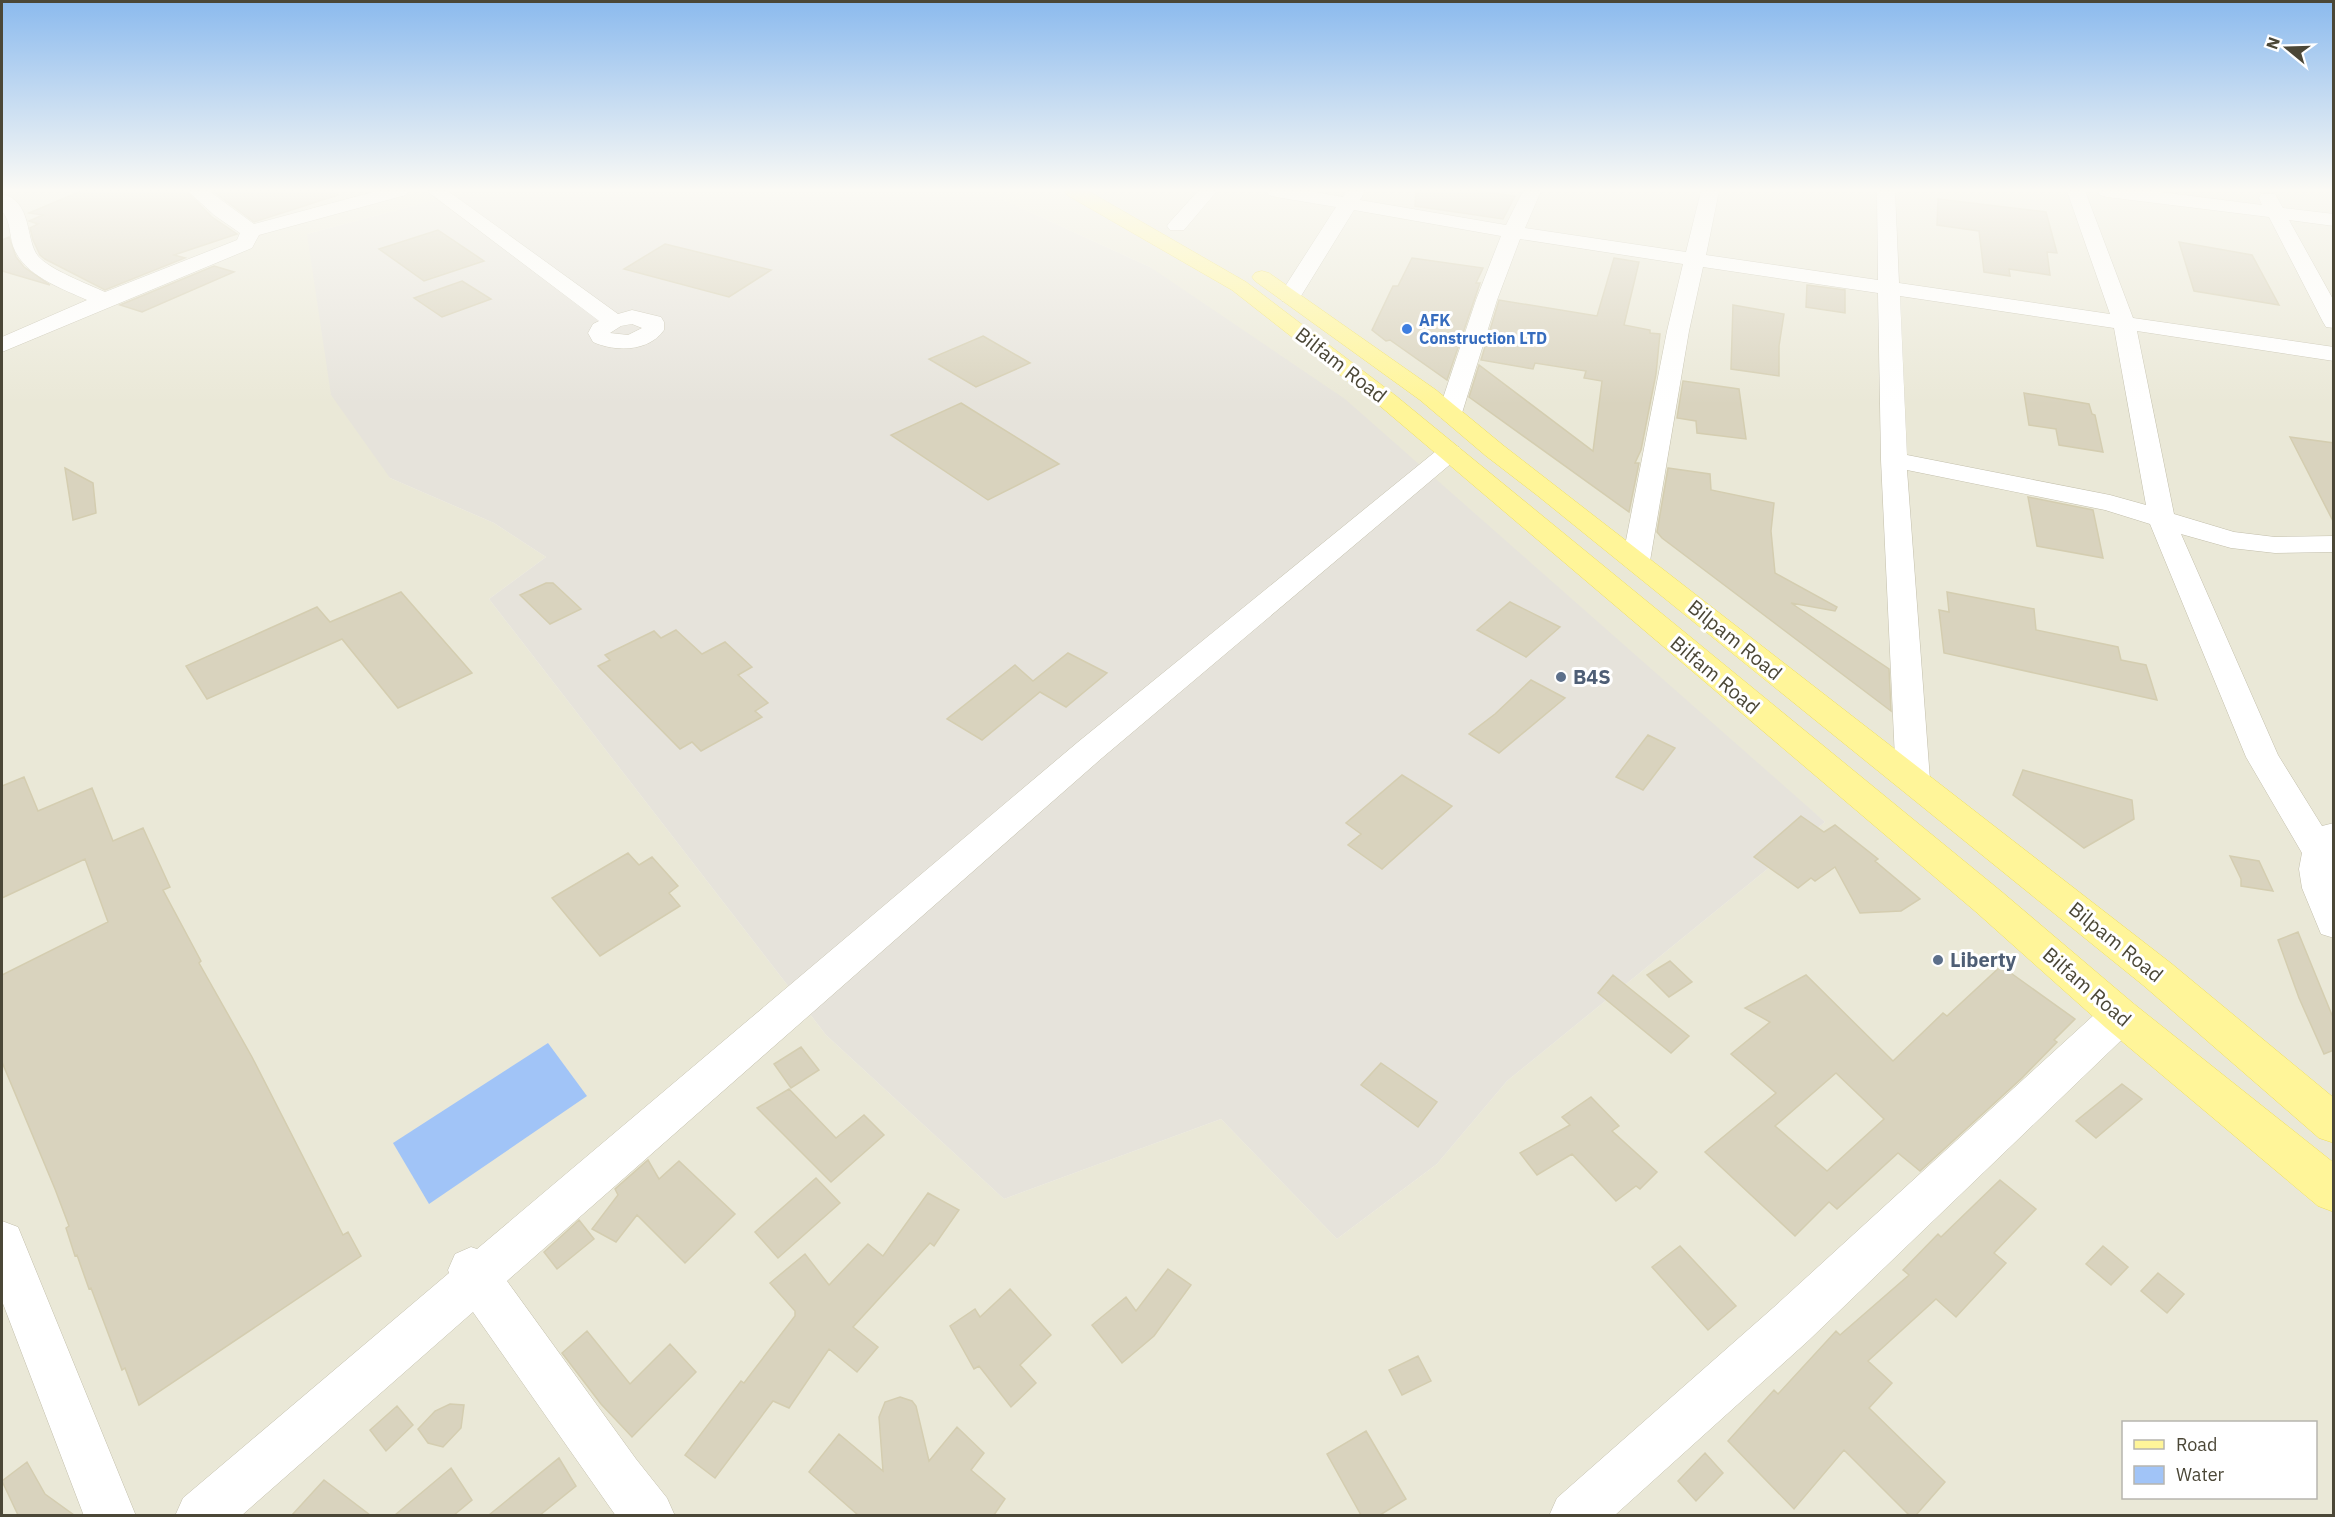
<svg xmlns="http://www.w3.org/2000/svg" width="2335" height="1517" font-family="'IBM Plex Sans',sans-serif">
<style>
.residential{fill:#eae8d7;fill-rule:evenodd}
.industrial{fill:#e6e3db}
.water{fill:#a1c4f7}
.building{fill:#d9d3be;stroke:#d4cdb0;stroke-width:1.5;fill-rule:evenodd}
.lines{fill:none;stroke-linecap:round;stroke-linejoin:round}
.minor-casing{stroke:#c3bfab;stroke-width:1}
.major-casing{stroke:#efde5f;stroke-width:1}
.minor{fill:#fff;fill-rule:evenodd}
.major{fill:#fff599;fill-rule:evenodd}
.shop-dot{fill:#3f7fe0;stroke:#fff;stroke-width:2}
.service-dot{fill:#5c6f8a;stroke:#fff;stroke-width:2}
.labels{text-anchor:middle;stroke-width:6;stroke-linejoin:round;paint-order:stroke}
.far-shop-label{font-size:16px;font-weight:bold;fill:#366cbe;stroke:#fff;text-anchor:start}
.street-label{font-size:20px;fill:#4b4737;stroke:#fff}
.service-label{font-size:20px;font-weight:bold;fill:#4e5e75;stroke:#fff;text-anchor:start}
</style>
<rect width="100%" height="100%" fill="#f6f4e9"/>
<!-- residential -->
<path class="residential" d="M2,191H469L307,234L390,478L494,523L546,557L489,599L826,1035L1004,1199L1221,1119L1337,1239L1437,1164L1507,1081L1825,822L1150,267L984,191H2333V1515L2,1516ZM2124,1422H2316V1498H2124Z"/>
<!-- industrial -->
<path class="industrial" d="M469,191H984L1150,267L1345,399L1825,822L1507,1081L1437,1164L1337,1239L1221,1119L1004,1199L826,1035L489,599L546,557L494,523L390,478L331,395L307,234Z"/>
<!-- water -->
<path class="water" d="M548,1043L587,1096L429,1204L393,1143Z"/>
<!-- building -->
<path class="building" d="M81,191H186L212,217L237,234L174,255L185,258L105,290L45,259L40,255L33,240L30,228L38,224L29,221L43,215L29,213Z
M213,191H337L338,195L254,222Z
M1416,191H1478L1515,196L1503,219L1415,206Z
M1938,199L2046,212L2057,253L2047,252L2050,275L2009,269L2010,276L1984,272L1979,231L1937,225Z
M438,230L484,261L424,281L379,249Z
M9,237L16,257L24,267L50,285L2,271V240Z
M2179,242L2252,255L2279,305L2194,291Z
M665,244L771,270L729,297L624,269Z
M1412,258L1483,268L1476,283H1480L1447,380L1390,340L1386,341L1372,330L1393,286H1398Z
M1614,258L1639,262L1624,325L1650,330V333L1660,334L1656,374L1641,450L1635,463H1639L1629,512L1469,397L1479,365L1593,451L1602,381L1584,378L1586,371L1535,363L1533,369L1481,360L1499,300L1597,316Z
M214,266L234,272L142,312L120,305Z
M462,281L491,299L442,317L414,298Z
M1807,285L1845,290V313L1806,307Z
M1733,305L1784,314L1779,346V376L1731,369Z
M983,336L1030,363L976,387L929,359Z
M1683,381L1739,389L1746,439L1697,433L1696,421L1677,418Z
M2024,393L2089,404L2092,414L2095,415L2103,452L2059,445L2056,429L2029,425Z
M961,403L1059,464L988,500L891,435Z
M2290,437L2334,443V523Z
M65,468L93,483L96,513L73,520Z
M1668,468L1710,474L1711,490L1774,503L1771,531L1775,573L1837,607L1835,611L1791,603L1889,669L1891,711L1662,538L1657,532Z
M2028,497L2093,510L2103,558L2037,546Z
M546,583H553L581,609L550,624L520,595Z
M401,592L472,673L398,708L342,639L207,699L186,666L317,607L330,622Z
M1947,592L2034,609L2036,630L2118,647L2121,660L2146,665L2157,700L1944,653L1939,610L1949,612Z
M1510,602L1560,627L1526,657L1477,630Z
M676,630L702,654L725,642L752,667L738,675L768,703L755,711L762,717L701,751L692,742L680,749L598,666L610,660L605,655L654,631L661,638Z
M1068,653L1107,673L1066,707L1040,692L982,740L947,719L1015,665L1033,681Z
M1531,680L1565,698L1499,753L1469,734L1495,714Z
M1648,735L1675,748L1643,790L1616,777Z
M2023,770L2132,800L2134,819L2084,848L2013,795Z
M1402,775L1452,806L1382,869L1348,845L1361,834L1346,823Z
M24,777L38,811L92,788L113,841L143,828L170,887L163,890L201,961L199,963L252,1057L343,1235L348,1232L361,1256L139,1405L125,1368L122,1370L91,1288L89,1289L77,1255L75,1256L66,1228L69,1226L55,1189L2,1062V975L108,922L85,859L2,898V786Z
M1801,816L1824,832L1835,825L1878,859L1875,861L1920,899L1901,911L1860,913L1835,867L1815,881L1811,878L1798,888L1754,857Z
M628,853L639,865L652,857L678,886L669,893L680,906L600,956L552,898Z
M2230,856L2259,861L2273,891L2241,886V879Z
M2298,932L2334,1020V1050L2324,1054L2299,998L2278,940Z
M1670,961L1692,982L1669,997L1647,975Z
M2001,966L2075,1019L2054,1040L2057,1042L2022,1078L1920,1171L1898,1153L1837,1209L1829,1202L1795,1236L1705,1152L1776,1093L1731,1054L1770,1022L1745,1008L1806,975L1893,1061L1943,1013L1947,1016ZM1836,1073L1884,1119L1827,1171L1775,1126Z
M1613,975L1689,1036L1671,1053L1598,993Z
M801,1047L819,1070L791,1088L774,1064Z
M1381,1063L1437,1102L1418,1127L1361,1085Z
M2122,1084L2142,1099L2096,1138L2076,1121Z
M789,1089L836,1138L864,1115L884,1135L831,1182L757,1108Z
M1591,1097L1619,1126L1612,1131L1657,1172L1640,1189L1636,1186L1616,1201L1572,1154L1537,1175L1520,1153L1570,1125L1562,1117Z
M648,1160L659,1179L679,1161L735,1214L685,1263L637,1215L616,1242L592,1229L618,1195L615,1189Z
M816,1178L840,1203L778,1258L755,1232Z
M2000,1180L2036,1209L1994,1253L2006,1263L1956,1317L1936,1299L1868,1361L1892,1383L1869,1408L1945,1482L1916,1515H1909L1844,1450L1794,1509L1728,1441L1774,1390L1778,1394L1836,1331L1840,1335L1909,1275L1903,1270L1938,1234L1941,1237Z
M928,1193L959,1210L934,1246L930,1243L853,1327L878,1347L857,1372L829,1349L789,1408L773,1401L715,1478L685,1455L741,1381L744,1383L795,1316V1311L770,1283L805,1254L829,1285L868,1244L883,1256Z
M579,1220L594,1239L557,1269L544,1252Z
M1680,1246L1736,1306L1708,1330L1652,1267Z
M2103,1246L2128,1267L2111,1285L2086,1264Z
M1168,1269L1191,1285L1154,1336L1122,1363L1092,1325L1126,1297L1136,1311Z
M2158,1273L2184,1294L2167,1313L2141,1291Z
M1010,1289L1051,1335L1020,1365L1036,1383L1011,1407L979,1366L974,1369L950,1326L975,1309L980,1317Z
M587,1331L630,1384L670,1344L696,1372L632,1437L601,1404L562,1353Z
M1418,1356L1431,1381L1402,1395L1389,1370Z
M900,1397L912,1401L916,1406L929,1461L957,1427L984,1453L971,1470L1005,1499L994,1515H858L809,1472L839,1434L883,1471L879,1417L885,1402Z
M450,1404L464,1405L461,1428L443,1447L428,1443L418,1429L435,1411Z
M397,1406L413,1425L386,1451L370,1430Z
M1366,1431L1406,1499L1380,1515H1361L1327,1454Z
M1705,1453L1723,1473L1696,1501L1678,1481Z
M559,1458L576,1486L540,1515H489Z
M27,1462L45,1494L74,1515H18L2,1481Z
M451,1468L472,1500L454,1515H395Z
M324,1480L370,1515H292Z"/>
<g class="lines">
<defs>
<path id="minor" d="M188,191H209L254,224L377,191H408L406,195L259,235L252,248L2,352V337L87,300C61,288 24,276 13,246C9,233 11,222 2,211V194C33,201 25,240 38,256C50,270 88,284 105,292L237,240L240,233L214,215Z
M427,191H448L618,314L632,310L661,317L664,322V330C649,352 615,352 593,342L588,333L593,324L599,321ZM632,324L642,328L628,335L610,333L621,326Z
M1198,191H1217L1184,230H1170L1167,226L1170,222Z
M1267,191H1309L1343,197L1347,191H1365L1360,200L1506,225L1523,191H1541L1525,228L1686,252L1701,191H1719L1706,255L1878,280L1877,191H1895L1899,283L2110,314L2067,191H2085L2133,318L2334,347V361L2137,331L2174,514L2234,532L2275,537L2334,536V552L2275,553L2231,548L2181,534L2278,755L2322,826L2334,823V938L2321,934L2302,888L2299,869L2302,853L2246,757L2150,524L2105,510L1907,470L1930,780L1925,789L1913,792L1901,789L1896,780L1881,460L1878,293L1703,267L1689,331L1650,561L1646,567L1636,570L1626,567L1622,561L1667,331L1683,264L1520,239L1497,300L1462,413L1459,418L1450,420L1441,418L1438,413L1476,300L1501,236L1354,210L1301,296L1298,301L1290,302L1282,301L1279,296L1336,207L1276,197L1269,195ZM1900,296L2114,328L2146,505L2110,495L1907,455Z
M2098,191H2152L2262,205L2259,198L2261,194H2275L2283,208L2334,214V226L2289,220L2334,301V328L2326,327L2323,322L2269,217L2107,197L2100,195Z
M1450,444L1459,447L1463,452L1459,457L1102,758L507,1281L636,1459L667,1498L675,1516H616L473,1312L241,1516H175L183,1498L449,1273L448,1270L455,1254L471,1247L477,1249L1078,742L1441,447Z
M2120,999L2134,1004L2140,1016L2134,1028L1808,1341L1614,1516H1549L1557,1498L1774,1307L2106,1004Z
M2,1221L18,1227L136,1516H84L2,1301Z"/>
<path id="major" d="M1065,191H1088L1246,282L1396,396L2002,892L2134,1004L2334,1163V1212L2318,1206L2106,1028L1976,912L1380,406L1232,290L1067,195Z
M1262,271L1269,273L1436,390L1504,446L2172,964L2334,1098V1143L2319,1138L2144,986L1538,496L1486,456L1420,400L1255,281L1252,277L1255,273Z"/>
</defs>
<!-- minor casing -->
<use href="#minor" class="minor-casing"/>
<!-- major casing -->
<use href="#major" class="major-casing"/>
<!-- minor -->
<use href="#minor" class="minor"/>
<!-- major -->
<use href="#major" class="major"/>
</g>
<!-- sky -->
<linearGradient id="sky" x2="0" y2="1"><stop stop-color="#8bbaee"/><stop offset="0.47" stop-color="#fbfaf5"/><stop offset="1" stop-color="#fbfaf5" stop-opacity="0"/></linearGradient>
<rect width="2335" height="404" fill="url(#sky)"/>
<!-- markers -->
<circle class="shop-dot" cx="1407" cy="329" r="6"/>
<g class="service-dot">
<circle cx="1561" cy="677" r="6"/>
<circle cx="1938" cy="960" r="6"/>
</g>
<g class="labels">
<!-- far-shop labels -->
<g class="far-shop-label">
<text x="1419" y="326">AFK<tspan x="1419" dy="18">Construction LTD</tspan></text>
</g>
<!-- street labels -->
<g class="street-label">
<text transform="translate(1341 365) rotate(38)" y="7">Bilfam Road</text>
<text transform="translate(1735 640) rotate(39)" y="7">Bilpam Road</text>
<text transform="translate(1715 675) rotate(40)" y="7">Bilfam Road</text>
<text transform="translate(2116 942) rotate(39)" y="7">Bilpam Road</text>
<text transform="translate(2087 987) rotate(41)" y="7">Bilfam Road</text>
</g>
<!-- service labels -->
<g class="service-label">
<text x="1573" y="684">B4S</text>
<text x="1950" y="967">Liberty</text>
</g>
</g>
<!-- border -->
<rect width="2335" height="1517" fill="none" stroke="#4b4737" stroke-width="6"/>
<!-- legend -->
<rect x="2122" y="1421" width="195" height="78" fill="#ffffff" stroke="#b7b5af" stroke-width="1.5"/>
<rect x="2134" y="1440" width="30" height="9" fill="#fff599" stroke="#b7b5af" stroke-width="1.5"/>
<text x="2176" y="1451" font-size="18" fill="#4b4737">Road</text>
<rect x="2134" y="1466" width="30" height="18" fill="#a1c4f7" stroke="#b7b5af" stroke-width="1.5"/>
<text x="2176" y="1481" font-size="18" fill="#4b4737">Water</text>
<!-- north arrow -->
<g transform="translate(2287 48) rotate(289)" stroke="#ffffff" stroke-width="4.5" paint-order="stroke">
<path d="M0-4.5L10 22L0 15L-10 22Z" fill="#4b4737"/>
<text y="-9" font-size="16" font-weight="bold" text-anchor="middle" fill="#4b4737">N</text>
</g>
</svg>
